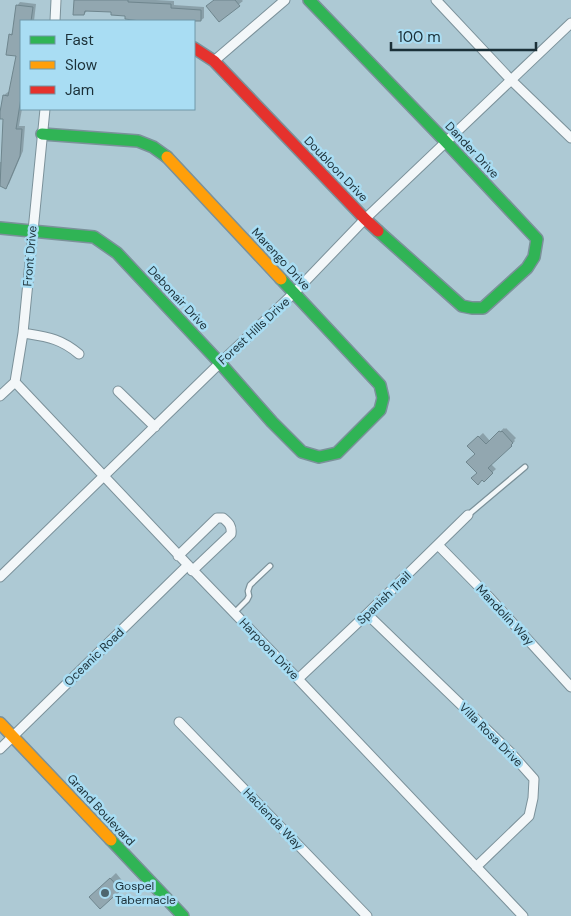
<svg xmlns="http://www.w3.org/2000/svg" width="571" height="916" font-family="'DM Sans',sans-serif">
<style>
.shadow{fill:#0003}
.building{fill:#92a7b0;stroke:#6f868e}
.lines{fill:none;stroke-linecap:round;stroke-linejoin:round}
.lane-casing{stroke:#7b919a;stroke-width:7}
.street-casing{stroke:#7b919a;stroke-width:11}
.fast-casing{stroke:#7b919a;stroke-width:14}
.slow-casing{stroke:#7b919a;stroke-width:14}
.jam-casing{stroke:#7b919a;stroke-width:14}
.lane{stroke:#f3f7f9;stroke-width:4.5}
.street{stroke:#f3f7f9;stroke-width:9}
.fast{stroke:#30b455;stroke-width:11}
.slow{stroke:#ff9f0a;stroke-width:11}
.jam{stroke:#e5322d;stroke-width:11}
.poi-dot{fill:#4e666f;stroke:#a9ddf3;stroke-width:2}
.labels{text-anchor:middle;stroke-width:5;stroke-linejoin:round;paint-order:stroke}
.street-label{font-size:12px;fill:#1b3038;stroke:#a9ddf3}
.poi-label{font-size:12px;fill:#1b3038;stroke:#a9ddf3;text-anchor:start}
</style>
<rect width="100%" height="100%" fill="#adc9d4"/>
<!-- shadow -->
<path class="shadow" d="M75,0H156L174,1V5L204,7V18L200,21H142V19L112,11L88,10L84,14Z
M213,0H242L243,1L219,20Z
M20,2L36,4L34,21H21V109H22L19,126H25L23,151L9,184L5,187L0,185V162H2L4,95L8,92H10L17,55L10,35L13,32L17,6Z
M504,428L505,429L506,428L516,438L514,440L515,441L491,464L496,469L484,480L478,473L477,454L469,446L483,433L490,441Z
M116,873L125,884L100,907L91,897Z"/>
<!-- building -->
<path class="building" d="M74,0H128V2L171,4V8L201,10V21H140L125,19V16L111,15V12L85,11L84,15H73Z
M214,0H235L240,6L219,22L206,6Z
M16,5L33,7L31,21H21V98L16,129H22L20,156L6,189L0,186L3,119H0V112L3,95L8,96L16,56L6,55L9,34L12,35Z
M499,431L501,432L502,431L513,443L511,445L512,446L488,468L493,473L484,482L482,480L478,485L471,478L477,473L466,462L475,454L467,446L478,436L486,444Z
M110,878L121,890L100,909L89,897Z"/>
<g class="lines">
<defs>
<path id="lane" d="M468,515L525,467
M234,613L247,600L249,596L248,591L250,585L270,566"/>
<path id="street" d="M436,0L511,80L571,138
M55,21L56,0
M214,61L285,0
M23,333C47,337 60,338 79,354
M15,382L188,565L298,679L523,916
M118,391L155,427
M0,396L15,382L23,333L45,109
M438,545L489,597L571,687
M178,556L217,518H223C229,523 232,526 231,534L192,571
M0,577L220,363L294,293L365,219L571,23
M367,614L510,752L534,779L533,798L529,816L476,867
M298,679L367,614L468,515
M179,722L367,916
M0,749L188,565"/>
<path id="fast" d="M309,0L446,142L537,239L534,257L527,268L483,308H472L462,306L378,231
M42,134L138,141L153,147L167,157
M0,228L94,237L117,253L220,363L272,422L302,452L319,457L337,453L380,410L383,398L380,385L281,279
M111,840L183,916"/>
<path id="slow" d="M167,157L281,279
M0,723L111,840"/>
<path id="jam" d="M194,48L214,61L365,219L378,231"/>
</defs>
<!-- lane casing -->
<use href="#lane" class="lane-casing"/>
<!-- street casing -->
<use href="#street" class="street-casing"/>
<!-- fast casing -->
<use href="#fast" class="fast-casing"/>
<!-- slow casing -->
<use href="#slow" class="slow-casing"/>
<!-- jam casing -->
<use href="#jam" class="jam-casing"/>
<!-- lane -->
<use href="#lane" class="lane"/>
<!-- street -->
<use href="#street" class="street"/>
<!-- fast -->
<use href="#fast" class="fast"/>
<!-- slow -->
<use href="#slow" class="slow"/>
<!-- jam -->
<use href="#jam" class="jam"/>
</g>
<!-- markers -->
<circle class="poi-dot" cx="105" cy="893" r="5"/>
<g class="labels">
<!-- street labels -->
<g class="street-label">
<text transform="translate(472 150) rotate(47)" y="4">Dander Drive</text>
<text transform="translate(336 169) rotate(46)" y="4">Doubloon Drive</text>
<text transform="translate(30 256) rotate(-85)" y="4">Front Drive</text>
<text transform="translate(281 259) rotate(47)" y="4">Marengo Drive</text>
<text transform="translate(178 298) rotate(47)" y="4">Debonair Drive</text>
<text transform="translate(254 331) rotate(-43)" y="4">Forest Hills Drive</text>
<text transform="translate(384 598) rotate(-44)" y="4">Spanish Trail</text>
<text transform="translate(505 615) rotate(47)" y="4">Mandolin Way</text>
<text transform="translate(269 649) rotate(46)" y="4">Harpoon Drive</text>
<text transform="translate(94 657) rotate(-44)" y="4">Oceanic Road</text>
<text transform="translate(491 735) rotate(45)" y="4">Villa Rosa Drive</text>
<text transform="translate(101 810) rotate(47)" y="4">Grand Boulevard</text>
<text transform="translate(273 819) rotate(46)" y="4">Hacienda Way</text>
</g>
<!-- poi labels -->
<g class="poi-label">
<text x="115" y="890">Gospel<tspan x="115" dy="14">Tabernacle</tspan></text>
</g>
</g>
<!-- legend -->
<rect x="20" y="20" width="175" height="90" fill="#a9ddf3" stroke="#7098a8"/>
<rect x="30" y="36" width="25" height="8" fill="#30b455" stroke="#7098a8"/>
<text x="65" y="45" font-size="15" fill="#1b3038">Fast</text>
<rect x="30" y="61" width="25" height="8" fill="#ff9f0a" stroke="#7098a8"/>
<text x="65" y="70" font-size="15" fill="#1b3038">Slow</text>
<rect x="30" y="86" width="25" height="8" fill="#e5322d" stroke="#7098a8"/>
<text x="65" y="95" font-size="15" fill="#1b3038">Jam</text>
<!-- scale -->
<path d="M391 42v8h145v-8" fill="none" stroke="#1b3038" stroke-width="2.5"/>
<text x="398" y="42" font-size="15" fill="#1b3038" stroke="#a9ddf3" stroke-width="4" paint-order="stroke">100 m</text>
</svg>
